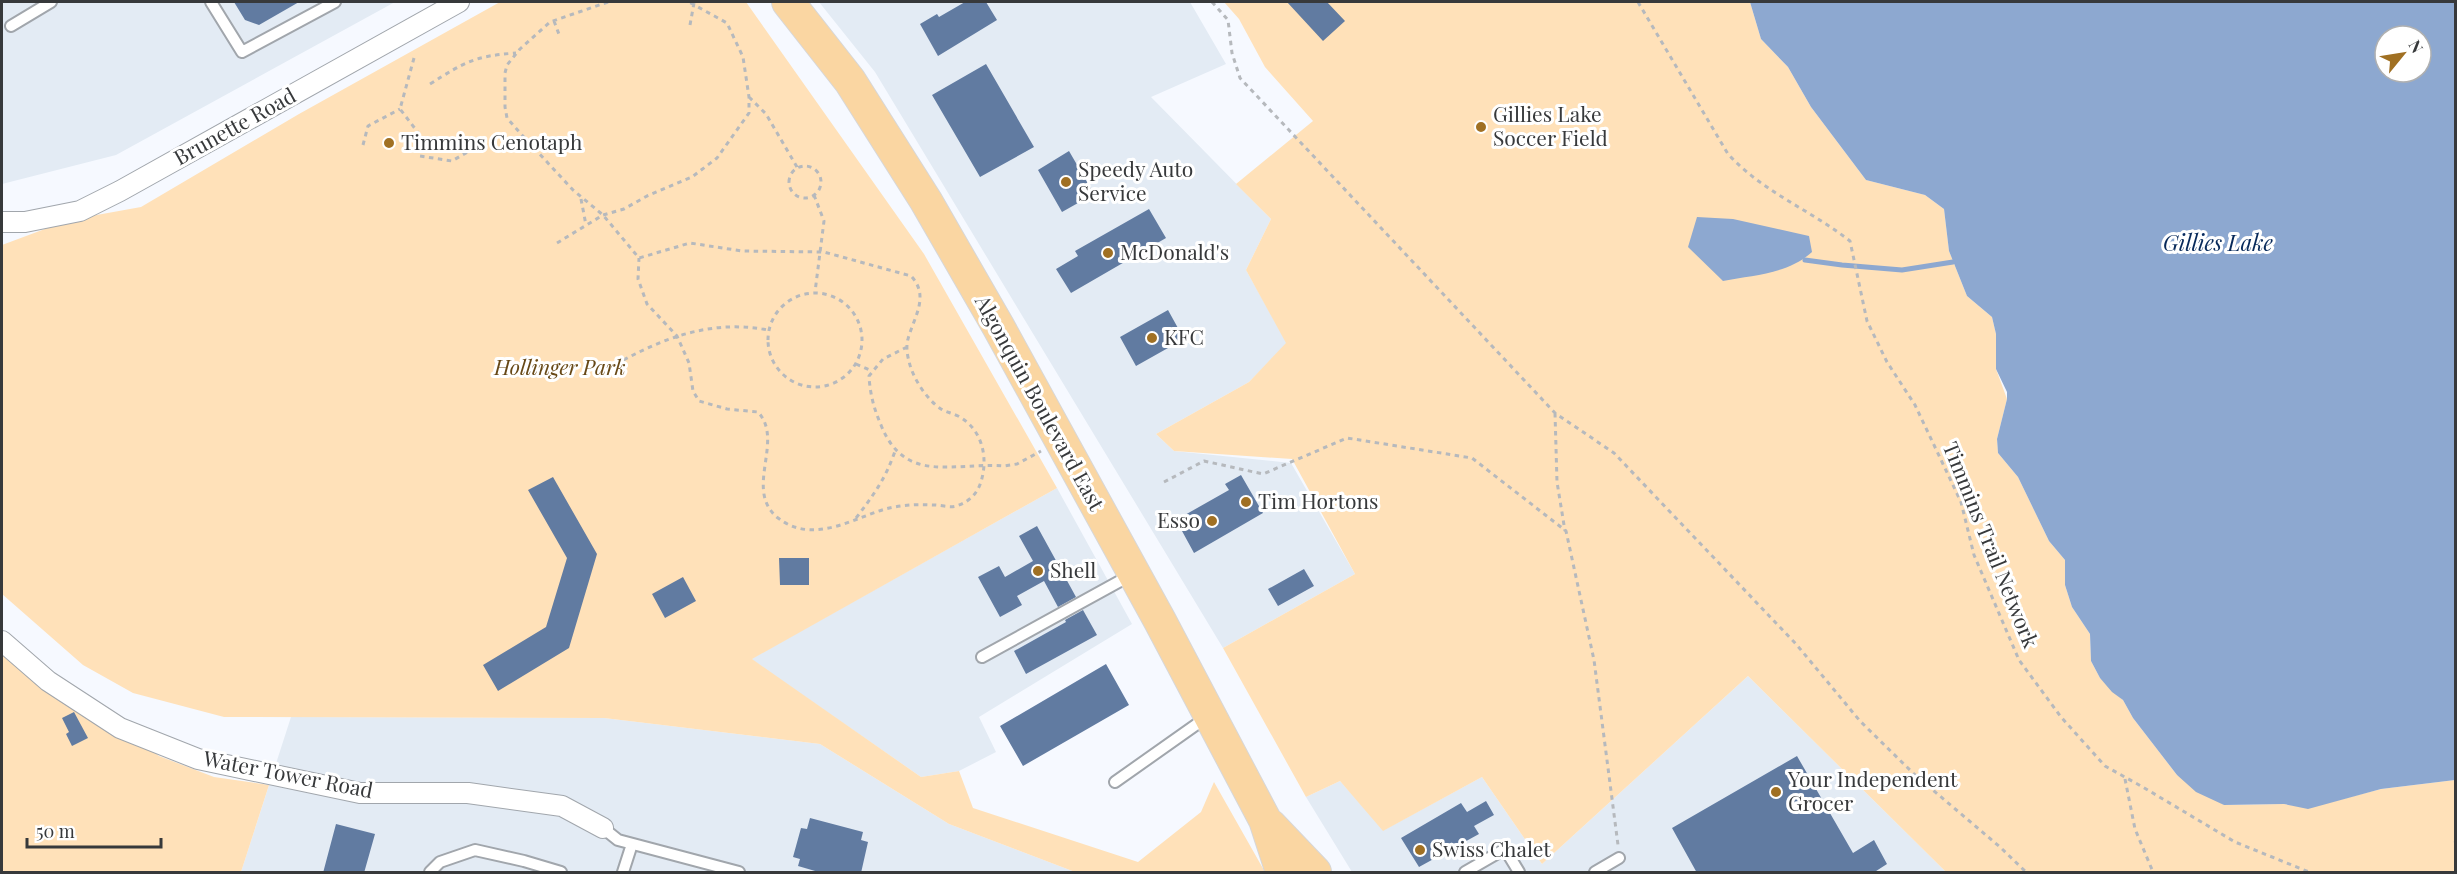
<svg xmlns="http://www.w3.org/2000/svg" width="2457" height="874" font-family="'Playfair Display',serif">
<style>
.built{fill:#e3ebf4}
.green{fill:#ffe1b9}
.water{fill:#8da8d0;fill-rule:evenodd}
.lines{fill:none;stroke-linecap:round;stroke-linejoin:round}
.stream{stroke:#8da8d0;stroke-width:5}
.building{fill:#617ba1}
.service-casing{stroke:#a1a6ac;stroke-width:14}
.minor-casing{stroke:#a1a6ac;stroke-width:22}
.primary-casing{stroke:#d7d7d8;stroke-width:34}
.path{stroke:#b6b9bd;stroke-width:3;stroke-dasharray:4.5 4.5;stroke-linecap:butt}
.service{stroke:#fff;stroke-width:10}
.minor{stroke:#fff;stroke-width:20}
.primary{stroke:#fad6a2;stroke-width:32}
.poi-dot{fill:#a07023;stroke:#fff;stroke-width:2}
.labels{text-anchor:middle;stroke-width:6;stroke-linejoin:round;paint-order:stroke}
.poi-label{font-size:21px;fill:#37393b;stroke:#fff;text-anchor:start}
.street-label{font-size:21px;fill:#37393b;stroke:#fff}
.park-label{font-size:21px;font-style:italic;fill:#674816;stroke:#fff}
.water-label{font-size:22px;font-style:italic;fill:#07295a;stroke:#fff}
</style>
<rect width="100%" height="100%" fill="#f6f9ff"/>
<!-- built -->
<path class="built" d="M2,2H395L116,155L2,184Z
M819,2H1190L1226,64L1151,97L1271,219L1246,270L1287,343L1249,382L1156,434L1174,451L1291,463L1355,574L1223,648L875,72Z
M1057,488L1132,624L979,717L996,752L959,771L921,777L751,659Z
M1748,676L1946,872H1352L1306,797L1340,781L1384,830L1482,777L1542,864Z
M291,717L604,718L820,744L949,824L1075,872H241Z"/>
<!-- green -->
<path class="green" d="M500,2H746L924,254L1057,488L752,659L921,777L959,771L973,808L1138,862L1201,812L1214,782L1265,872H1075L949,824L820,744L604,718L224,717L133,693L83,665L2,594V245L69,220L141,207L299,114Z
M1224,2H1750L1761,39L1788,67L1811,107L1866,180L1925,195L1944,209L1949,251L1967,296L1992,317L1996,334V369L2007,399L1997,439L1998,453L2018,477L2049,541L2065,560V585L2072,607L2090,634L2091,661L2100,678L2123,700L2133,718L2177,775L2224,805L2284,804L2308,808L2381,789L2455,780V872H1946L1748,676L1542,864L1482,777L1383,831L1340,781L1306,797L1223,648L1355,574L1292,459L1174,451L1156,434L1249,382L1286,343L1246,270L1271,219L1236,184L1313,121L1265,67L1239,19Z
M2,635L159,756L214,777L269,785L241,872H2Z"/>
<!-- water -->
<path class="water" d="M1750,2H2455V780L2381,789L2308,809L2284,804L2224,805L2196,792L2177,775L2133,718L2123,700L2112,692L2100,678L2091,661L2090,634L2072,607L2065,585V560L2049,541L2018,477L1998,453L1997,439L2007,399V392L1996,369V334L1992,317L1967,296L1949,251L1944,209L1925,195L1866,180L1811,107L1788,67L1761,39ZM2385,36H2421V72H2385Z
M1697,217L1733,219L1809,236L1812,252C1788,274 1754,275 1723,281L1688,247Z"/>
<g class="lines">
<!-- stream -->
<path class="stream" d="M1805,260L1842,265L1902,270L1953,262"/>
</g>
<!-- building -->
<path class="building" d="M234,2H299L259,25L245,20Z
M965,2H986L997,20L938,56L920,24L937,14L939,17Z
M1287,2H1327L1345,21L1323,41Z
M986,64L1034,147L980,177L932,95Z
M1069,151L1094,194L1062,212L1038,170Z
M1149,209L1166,238L1071,293L1056,269L1078,256L1075,251Z
M1168,310L1184,339L1136,366L1120,337Z
M1241,475L1263,513L1194,553L1176,520L1229,490L1225,484Z
M553,477L597,554L569,648L498,691L483,665L546,627L567,558L528,490Z
M1037,526L1076,597L1058,607L1044,581L1017,596L1022,605L1000,617L978,577L999,566L1005,577L1033,561L1019,536Z
M779,558H809V585H780Z
M1304,569L1314,586L1278,606L1268,589Z
M683,577L696,601L665,618L652,594Z
M1083,610L1097,635L1026,674L1014,651L1066,622L1065,620Z
M1106,664L1129,705L1023,766L1000,726Z
M74,712L88,738L72,746L66,734L69,732L62,718Z
M1797,756L1853,853L1874,840L1887,864L1873,873H1697L1672,828Z
M1486,801L1494,815L1474,826L1479,834L1419,867L1401,838L1461,803L1467,812Z
M810,818L863,832L861,840L868,842L861,873H822L798,866L800,859L793,857L801,828L807,829Z
M336,824L375,834L364,873H323Z"/>
<g class="lines">
<defs>
<path id="service" d="M211,2L242,52L335,2
M11,26L51,2
M982,657L1131,575
M1115,782L1207,717
M603,828L618,840L739,872
M430,872L440,862L475,850L524,861L561,872
M623,872L632,844
M1465,872L1505,849L1519,872
M1595,872L1619,858"/>
<path id="minor" d="M2,222H25L80,211L120,191L459,2
M2,641L48,681L120,728L198,759L360,793H468L562,806L603,828"/>
<path id="primary" d="M788,2L850,81L926,201L998,326L1160,621L1265,820L1282,872
M1270,825L1315,872"/>
</defs>
<!-- service casing -->
<use href="#service" class="service-casing"/>
<!-- minor casing -->
<use href="#minor" class="minor-casing"/>
<!-- primary casing -->
<use href="#primary" class="primary-casing"/>
<!-- path -->
<path class="path" d="M608,2L550,22L520,49L507,65L505,73V107L507,118L521,134L573,190L603,215L639,258L690,243L742,251L824,252L911,276C930,296 914,317 908,339C906,345 907,355 909,361C912,377 927,400 941,409C946,412 952,413 958,416C981,428 988,455 982,478C979,492 970,502 956,506C950,508 941,505 934,505C914,504 895,505 876,512C843,524 809,542 778,518C743,490 785,441 758,412L727,409L699,401L693,391L689,363L677,336L647,304L638,279L639,258
M1212,2L1228,20L1232,53L1240,78L1555,413L1614,453L1796,644L1860,721L1914,774L2000,847L2026,872
M1638,2L1728,154C1764,193 1809,209 1850,241L1867,321L1887,362L1915,405L1961,502L1974,555L2019,660L2061,717L2105,766L2141,786L2235,842L2309,872
M554,21L560,37
M690,25L694,3
M414,58L400,109L423,139L420,156L452,161L471,150
M430,84C465,62 474,56 516,53
M749,97L766,114L797,167
M363,145L368,126L400,109
M789 182a16 16 0 1 1 32 0a16 16 0 1 1-32 0Z
M814,195L824,221L815,292
M581,199L586,225
M557,243L603,215L624,209L647,196L692,177L717,158L749,113V97L743,57L727,23L689,2
M768 340a47 47 0 1 1 94 0a47 47 0 1 1-94 0Z
M907,347L883,359L869,376C870,394 874,409 881,425C905,485 953,462 1004,466L1017,464L1041,451
M856,364L872,371
M600,373C654,342 705,318 768,330
M1555,413L1557,482L1565,531
M1164,482L1204,461L1263,474L1347,438L1472,458L1566,531L1594,660L1618,845
M856,518C873,496 886,478 895,451
M2125,779L2135,829L2153,872
M2455,841L2456,844"/>
<!-- service -->
<use href="#service" class="service"/>
<!-- minor -->
<use href="#minor" class="minor"/>
<!-- primary -->
<use href="#primary" class="primary"/>
</g>
<!-- markers -->
<g class="poi-dot">
<circle cx="1481" cy="127" r="6"/>
<circle cx="389" cy="143" r="6"/>
<circle cx="1066" cy="182" r="6"/>
<circle cx="1108" cy="253" r="6"/>
<circle cx="1152" cy="338" r="6"/>
<circle cx="1246" cy="502" r="6"/>
<circle cx="1212" cy="521" r="6"/>
<circle cx="1038" cy="571" r="6"/>
<circle cx="1776" cy="792" r="6"/>
<circle cx="1420" cy="850" r="6"/>
</g>
<g class="labels">
<!-- poi labels -->
<g class="poi-label">
<text x="1493" y="122">Gillies Lake<tspan x="1493" dy="24">Soccer Field</tspan></text>
<text x="401" y="150">Timmins Cenotaph</text>
<text x="1078" y="177">Speedy Auto<tspan x="1078" dy="24">Service</tspan></text>
<text x="1120" y="260">McDonald's</text>
<text x="1164" y="345">KFC</text>
<text x="1258" y="509">Tim Hortons</text>
<text x="1200" y="528" text-anchor="end">Esso</text>
<text x="1050" y="578">Shell</text>
<text x="1788" y="787">Your Independent<tspan x="1788" dy="24">Grocer</tspan></text>
<text x="1432" y="857">Swiss Chalet</text>
</g>
<!-- street labels -->
<g class="street-label">
<text transform="translate(235 127) rotate(-29)" y="7">Brunette Road</text>
<text transform="translate(1039 403) rotate(61)" y="7">Algonquin Boulevard East</text>
<text transform="translate(1990 545) rotate(68)" y="7">Timmins Trail Network</text>
<text transform="translate(288 775) rotate(11)" y="7">Water Tower Road</text>
</g>
<!-- park labels -->
<g class="park-label">
<text x="560" y="375">Hollinger Park</text>
</g>
<!-- water labels -->
<g class="water-label">
<text x="2218" y="251">Gillies Lake</text>
</g>
</g>
<!-- border -->
<rect width="2457" height="874" fill="none" stroke="#37393b" stroke-width="6"/>
<!-- north arrow -->
<g transform="translate(2403 54) rotate(60)"><circle r="28" fill="#ffffff" stroke="#afb0b1" stroke-width="1.5"/>
<path d="M0-4.5L10 22L0 15L-10 22Z" fill="#a07023"/>
<text y="-9" font-size="16" font-weight="bold" text-anchor="middle" fill="#37393b">N</text>
</g>
<!-- scale -->
<path d="M27 838v9h134v-9" fill="none" stroke="#37393b" stroke-width="3"/>
<text x="36" y="838" font-size="18" fill="#37393b" stroke="#ffffff" stroke-width="4.5" paint-order="stroke">50 m</text>
</svg>
